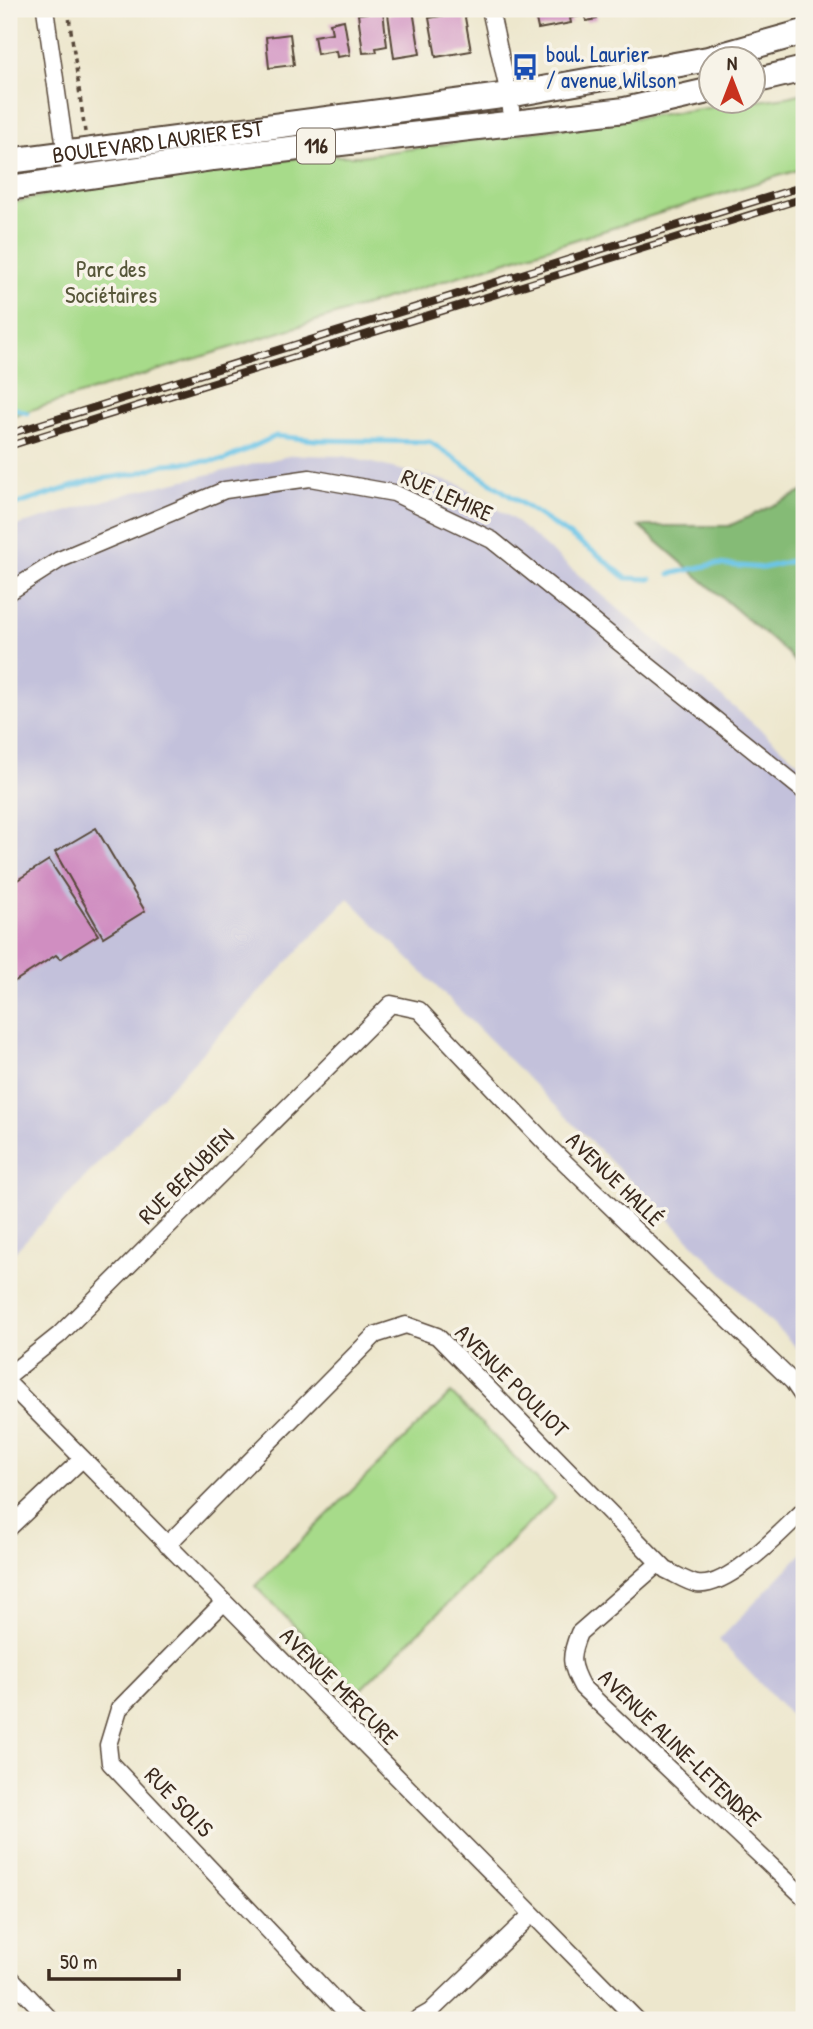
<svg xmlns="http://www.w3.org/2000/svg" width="813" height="2029" font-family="'Patrick Hand',sans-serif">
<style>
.industrial{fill:#c3c1db}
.green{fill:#a7db8a;stroke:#718254;stroke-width:2}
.forest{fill:#85bb76;stroke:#60724a;stroke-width:2}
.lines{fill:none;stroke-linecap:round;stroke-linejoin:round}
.stream{stroke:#6ac5e8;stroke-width:5}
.building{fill:#d08ec1}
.street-casing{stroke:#564638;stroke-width:19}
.primary-casing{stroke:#564638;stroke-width:28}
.path{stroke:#564638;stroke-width:3.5;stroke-dasharray:5 5;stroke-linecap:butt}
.street{stroke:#fff;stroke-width:16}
.primary{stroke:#fff;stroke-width:24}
.rail-casing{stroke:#3b2a1e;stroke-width:8}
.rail{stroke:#f7f3e8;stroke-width:5;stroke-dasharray:16;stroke-linecap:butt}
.labels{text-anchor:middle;stroke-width:7;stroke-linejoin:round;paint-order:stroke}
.shield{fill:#f7f3e8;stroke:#73665b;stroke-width:2}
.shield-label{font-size:21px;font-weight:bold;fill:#3b2a1e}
.transit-label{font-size:23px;fill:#164399;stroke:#f7f3e8;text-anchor:start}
.street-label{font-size:23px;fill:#3b2a1e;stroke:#f7f3e8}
.park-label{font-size:23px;fill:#565639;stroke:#f7f3e8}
</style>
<rect width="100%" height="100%" fill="#f7f3e8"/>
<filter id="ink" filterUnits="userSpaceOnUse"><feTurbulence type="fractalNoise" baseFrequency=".0143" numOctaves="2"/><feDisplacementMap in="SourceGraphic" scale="14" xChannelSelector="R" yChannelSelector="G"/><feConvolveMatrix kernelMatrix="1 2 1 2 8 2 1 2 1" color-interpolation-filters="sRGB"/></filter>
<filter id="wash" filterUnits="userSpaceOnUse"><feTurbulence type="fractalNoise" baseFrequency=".00686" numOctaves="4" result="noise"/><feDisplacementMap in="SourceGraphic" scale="28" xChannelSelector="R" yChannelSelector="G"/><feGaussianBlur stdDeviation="1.57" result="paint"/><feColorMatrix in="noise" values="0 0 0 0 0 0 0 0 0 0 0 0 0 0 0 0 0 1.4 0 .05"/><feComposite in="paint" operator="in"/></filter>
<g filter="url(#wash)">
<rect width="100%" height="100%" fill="#ede7cd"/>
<!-- industrial -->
<path class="industrial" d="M293,455L343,456L458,484L513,519L804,767V1355L348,898L9,1258V528L141,490Z
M804,1551V1730L719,1640Z"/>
<!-- green -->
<path class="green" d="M804,93V168L9,417V204L82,186L206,174L307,156H359L787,97Z
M451,1393L555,1498L359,1691L255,1586Z"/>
<!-- forest -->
<path class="forest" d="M804,491V674L787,653L639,526H729Z"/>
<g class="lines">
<!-- stream -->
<path class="stream" d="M9,406L27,413
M9,507L93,480L135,474L165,464L224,460L276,436L316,440L430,442L597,554L626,578L651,579
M670,574L715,564L763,568L804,558"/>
</g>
<g id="blocks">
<!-- building -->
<path class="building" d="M534,9H595L597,19L586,21L585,15L570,18L571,23L538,29Z
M413,10L420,54L394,58L388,14Z
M383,11L387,46L376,48L377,52L363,53L358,14Z
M464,12L471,51L436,57L429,18Z
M344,20L350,55L337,57L336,51L317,54L314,36L332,33L330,23Z
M290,34L294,65L269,68L266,37Z
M96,828L145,911L103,937L55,852Z
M49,860L98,935L60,959L56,955L9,985V881L11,884Z"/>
</g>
</g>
<g filter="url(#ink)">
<use href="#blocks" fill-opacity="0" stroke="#564638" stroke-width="2"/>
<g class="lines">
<defs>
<path id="street" d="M45,9L67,162
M490,9L509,95L513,123
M9,592L59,560L225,490L310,478L394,493L492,540L804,791
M9,1375L59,1335L391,1004L419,1010L553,1151L793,1382L804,1398
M9,1384L637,2020
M9,1528L82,1459
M167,1545L375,1335L406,1325L437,1336L666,1570C675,1574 687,1582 697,1584C728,1589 783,1530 804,1510
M659,1563L579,1633C569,1657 570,1665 582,1687L804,1897
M224,1602L119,1709L108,1745L110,1763L344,2010L357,2020
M9,1976L51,2020
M416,2020L430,2012L532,1914"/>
<g id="primary">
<path d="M754,81L804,69"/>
<path id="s1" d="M9,161L509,95L708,59L804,32"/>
<path d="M9,188L213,158L625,110L712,90"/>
</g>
</defs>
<!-- street casing -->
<use href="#street" class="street-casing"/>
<!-- primary casing -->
<use href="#primary" class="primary-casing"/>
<!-- path -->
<path class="path" d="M68,9L85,132"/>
<!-- street -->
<use href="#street" class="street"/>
<!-- primary -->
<use href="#primary" class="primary"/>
<defs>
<path id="rail" d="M9,434L804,186
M9,446L804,198"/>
</defs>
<!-- rail casing -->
<use href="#rail" class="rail-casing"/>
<!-- rail -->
<use href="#rail" class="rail"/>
</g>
</g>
<!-- icons -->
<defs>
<symbol id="bus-bare" viewBox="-9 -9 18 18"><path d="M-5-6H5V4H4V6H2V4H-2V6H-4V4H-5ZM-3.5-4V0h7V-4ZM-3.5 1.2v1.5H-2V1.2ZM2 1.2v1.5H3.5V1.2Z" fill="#1a4fb4" stroke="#f7f3e8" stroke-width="2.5" paint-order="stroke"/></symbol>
</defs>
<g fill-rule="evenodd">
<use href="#bus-bare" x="506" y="48" width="38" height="38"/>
</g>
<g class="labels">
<!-- shield labels -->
<rect class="shield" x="297" y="128.5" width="38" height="35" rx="5"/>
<g class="shield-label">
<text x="316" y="153">116</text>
</g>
<!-- transit labels -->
<g class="transit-label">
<text x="546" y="62">boul. Laurier<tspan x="546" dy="26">/ avenue Wilson</tspan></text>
</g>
<!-- street labels -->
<g class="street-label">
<text dy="8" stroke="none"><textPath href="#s1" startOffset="150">BOULEVARD LAURIER EST</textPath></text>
<text transform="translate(447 495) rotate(24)" y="8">RUE LEMIRE</text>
<text transform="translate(186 1176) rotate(-45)" y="8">RUE BEAUBIEN</text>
<text transform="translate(615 1179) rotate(44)" y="8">AVENUE HALLÉ</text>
<text transform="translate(512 1381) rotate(45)" y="8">AVENUE POULIOT</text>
<text transform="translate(339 1686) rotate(45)" y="8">AVENUE MERCURE</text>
<text transform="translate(680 1748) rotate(44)" y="8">AVENUE ALINE-LETENDRE</text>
<text transform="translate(179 1802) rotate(46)" y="8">RUE SOLIS</text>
</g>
<!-- park labels -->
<g class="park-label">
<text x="111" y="277">Parc des<tspan x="111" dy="26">Sociétaires</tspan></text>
</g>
</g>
<!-- margin -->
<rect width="813" height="2029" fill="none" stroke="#f7f3e8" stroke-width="35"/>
<!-- north arrow -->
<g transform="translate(732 80)"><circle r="33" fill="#f7f3e8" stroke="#aca397" stroke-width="2"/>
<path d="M0-5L12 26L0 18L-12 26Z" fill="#c8321e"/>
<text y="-10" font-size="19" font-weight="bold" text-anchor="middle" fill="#3b2a1e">N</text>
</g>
<!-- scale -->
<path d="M49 1969v10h130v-10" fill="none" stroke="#3b2a1e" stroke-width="3.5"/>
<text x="60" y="1969" font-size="21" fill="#3b2a1e" stroke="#f7f3e8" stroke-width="5" paint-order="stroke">50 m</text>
</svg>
